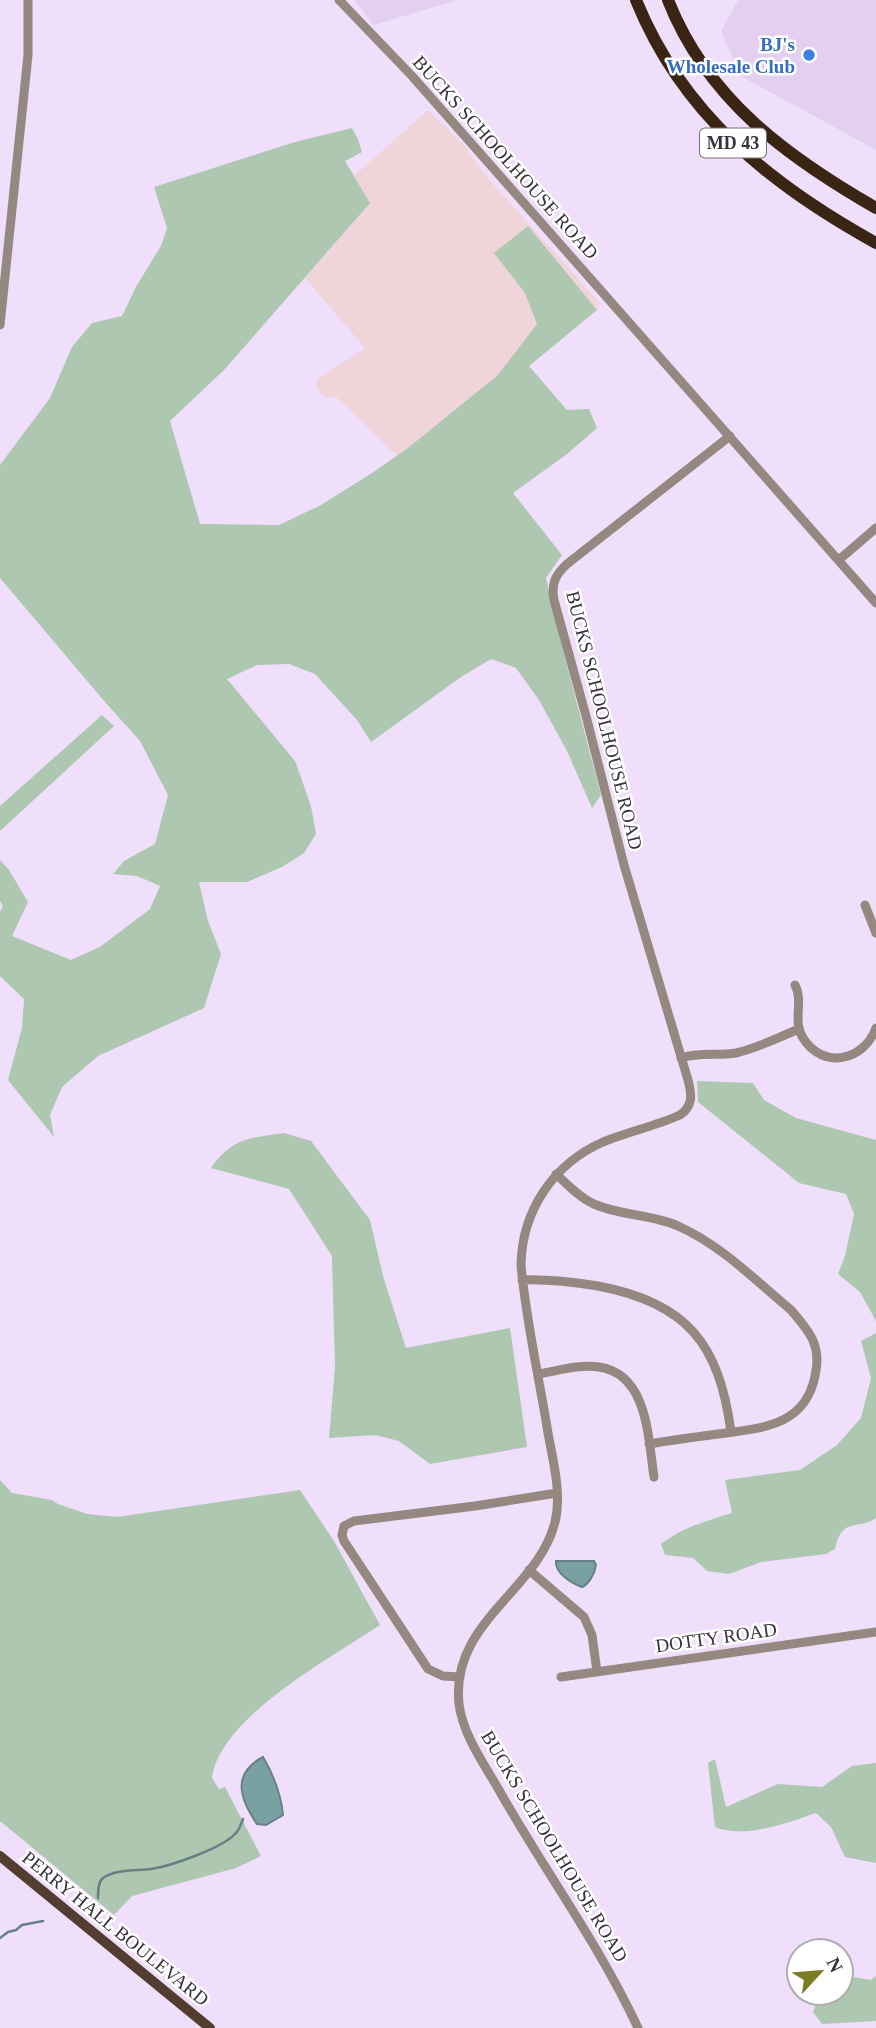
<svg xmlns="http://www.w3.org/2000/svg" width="876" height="2028" font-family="Georgia,serif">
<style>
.built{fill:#e3cff0}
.industrial{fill:#efd4da}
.green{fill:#adc7b1}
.water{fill:#7aa1a1;stroke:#668083;stroke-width:2}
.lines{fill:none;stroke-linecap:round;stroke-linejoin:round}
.stream{stroke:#668083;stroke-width:2.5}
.minor{stroke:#958880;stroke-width:9}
.major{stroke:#523d30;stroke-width:10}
.highway{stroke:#3a2414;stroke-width:12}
.shop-dot{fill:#3f7fe0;stroke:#fff;stroke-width:2.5}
.labels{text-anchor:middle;stroke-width:5;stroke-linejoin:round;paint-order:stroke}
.shield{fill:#fff;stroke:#747076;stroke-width:2}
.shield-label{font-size:18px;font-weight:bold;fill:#38323c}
.shop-label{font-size:19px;font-weight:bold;fill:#366cbe;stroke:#fff;text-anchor:end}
.street-label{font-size:19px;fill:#38323c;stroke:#fff}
</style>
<rect width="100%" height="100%" fill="#efdffa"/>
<!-- built -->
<path class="built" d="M355,0H459L373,25Z
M738,0H876V150L741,76L721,31Z"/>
<!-- industrial -->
<path class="industrial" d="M428,110L465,146L485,175L601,304L397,456L335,396L326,398L316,387L318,379L365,348L305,278L370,203L354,176Z"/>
<!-- green -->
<path class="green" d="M352,128L358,139L362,152L345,161L370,203L224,370L170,421L200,524L279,525L321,505L372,473L408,448L498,375L537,324L525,293L494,253L528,226L597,310L529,366L567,410L589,409L597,428L567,454L513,493L562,555L546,578L564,654L601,795L592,808L567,751L539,700L516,668L491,659L461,677L371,742L357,720L315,674L289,664L257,665L227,679L295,761L311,806L316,834L304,853L282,867L247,882H199L208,921L221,954L204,1008L98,1056L62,1087L50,1115L54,1137L8,1080L22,1028L24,999L0,976V912L3,906L0,901V860L9,870L28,902L12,936L71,960L100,947L150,909L160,886L137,876L113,874L124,861L155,844L168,795L140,741L105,702L0,578V465L50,398L72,347L92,323L122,316L137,285L161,246L167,228L154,187L295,142Z
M102,715L114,726L0,831V806Z
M697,1081L753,1083L764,1100L796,1118L876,1140V1321L860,1292L838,1274L845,1256L854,1214L846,1194L799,1183L698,1102Z
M284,1133L311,1141L370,1220L383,1276L406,1348L510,1328L527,1447L430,1464L399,1441L375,1435L329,1438L335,1367L332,1256L289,1189L211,1168C232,1138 250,1138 284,1133Z
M876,1333V1518C857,1531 842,1516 835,1549L826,1554L761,1562L729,1574L707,1571L693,1558L665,1555L661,1544C683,1527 707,1521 732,1513L725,1480L800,1470L837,1445L861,1418L871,1378L861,1341Z
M0,1480L12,1493L52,1500L58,1504L87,1514L117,1517L300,1490L334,1541L380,1625C331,1658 220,1717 212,1778L219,1789L225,1787L261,1856L236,1868L132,1896L114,1915L0,1821Z
M715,1759L726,1807L778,1784L822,1787L852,1766L876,1763V1863L845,1857L831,1827L816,1813C787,1823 745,1839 715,1827L708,1763Z
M841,1975L871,1980L876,1976V2021L822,2024L813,2012L821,1993H841Z"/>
<!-- water -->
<path class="water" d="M556,1561H594L596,1565C595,1573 589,1584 582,1587C571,1583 555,1573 556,1561Z
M263,1757C273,1774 281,1795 283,1815L266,1825L257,1824C240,1799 231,1774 263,1757Z"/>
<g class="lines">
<!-- stream -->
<path class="stream" d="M98,1898C98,1891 98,1882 103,1878C116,1869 137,1871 151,1869C171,1866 223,1848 236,1833C240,1829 241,1824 243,1819
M0,1938L8,1932L16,1930L22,1925L43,1921"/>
<!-- minor -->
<path class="minor" d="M339,0L412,76L876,603
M0,325L28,55V0
M840,559L876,528
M865,905L876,933
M795,985C804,1001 792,1021 803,1038C823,1070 864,1061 876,1028
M681,1058C699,1052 718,1056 736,1053C758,1048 779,1037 799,1029
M556,1174C568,1185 580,1198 594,1204C621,1216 652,1214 678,1226C721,1245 755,1280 791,1310C810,1332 822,1346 815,1376C805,1427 760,1428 718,1434C695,1437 672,1440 649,1444
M522,1280C548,1279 573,1282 598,1286C687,1303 719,1343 731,1432
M538,1374C557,1371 579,1364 599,1367C648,1374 648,1438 654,1477
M529,1570L584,1617L592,1635L597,1672
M460,1677L443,1676L428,1669L344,1541L342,1535L344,1526L354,1521L475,1506L557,1493
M561,1677L876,1632
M638,2028C599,1944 544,1870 499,1790C484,1764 463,1735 459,1704C450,1622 538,1591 555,1522C562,1494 553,1461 548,1433C539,1377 526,1321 521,1265C522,1211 553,1164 603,1142C628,1132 655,1126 680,1115C693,1106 692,1095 688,1080L624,865L586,716L554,600C551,584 555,575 567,564L730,436"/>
<!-- major -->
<path class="major" d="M0,1856L210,2028"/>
<!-- highway -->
<path class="highway" d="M636,0C682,114 771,185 876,243
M668,0C707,99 787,157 876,208"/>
</g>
<!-- markers -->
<circle class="shop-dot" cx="809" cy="55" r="7"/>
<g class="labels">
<!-- shield labels -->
<rect class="shield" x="700" y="128.5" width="66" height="29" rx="5"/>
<g class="shield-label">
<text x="733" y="149">MD 43</text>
</g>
<!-- shop labels -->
<g class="shop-label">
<text x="795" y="51">BJ's<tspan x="795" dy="22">Wholesale Club</tspan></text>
</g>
<!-- street labels -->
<g class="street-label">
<text transform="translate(506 157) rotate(48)" y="7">BUCKS SCHOOLHOUSE ROAD</text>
<text transform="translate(605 720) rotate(76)" y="7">BUCKS SCHOOLHOUSE ROAD</text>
<text transform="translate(716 1637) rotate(-8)" y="7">DOTTY ROAD</text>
<text transform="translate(555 1846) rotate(59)" y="7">BUCKS SCHOOLHOUSE ROAD</text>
<text transform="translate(116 1928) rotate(39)" y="7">PERRY HALL BOULEVARD</text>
</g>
</g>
<!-- north arrow -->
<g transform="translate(820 1972) rotate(64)"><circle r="33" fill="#ffffff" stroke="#afadb1" stroke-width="2"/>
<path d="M0-5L12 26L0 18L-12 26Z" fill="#7b7c24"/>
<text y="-10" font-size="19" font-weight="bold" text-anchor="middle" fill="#38323c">N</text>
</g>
</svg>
